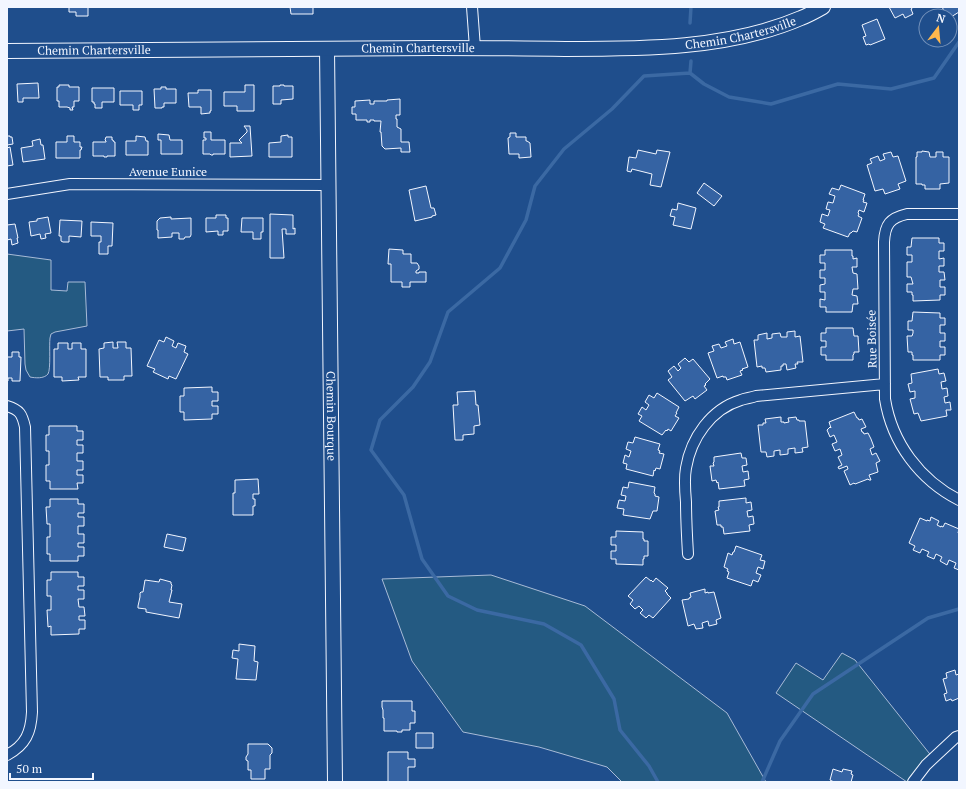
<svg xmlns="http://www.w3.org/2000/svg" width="966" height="789" font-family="'PT Serif',serif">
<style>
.green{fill:#245a82;stroke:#a8bbd7}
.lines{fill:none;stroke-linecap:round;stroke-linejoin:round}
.stream{stroke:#3b69a3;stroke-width:3.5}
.building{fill:#3563a3;stroke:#f2f6ff}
.street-casing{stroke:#f2f6ff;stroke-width:12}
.secondary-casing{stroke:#f2f6ff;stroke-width:16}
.street{stroke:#1f4e8c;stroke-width:10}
.secondary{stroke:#1f4e8c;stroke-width:14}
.labels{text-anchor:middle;stroke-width:3;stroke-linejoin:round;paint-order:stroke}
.street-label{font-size:12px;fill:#f2f6ff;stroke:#1f4e8c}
</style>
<rect width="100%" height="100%" fill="#1f4e8c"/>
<!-- green -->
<path class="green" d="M7,254L51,260V290L67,291L68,282H85L87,326L55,332L51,334L50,338C49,345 51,369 48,374C44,379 35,378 30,377L26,370L25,364L24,329L7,331Z
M491,575L585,606L727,713L766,782H622L607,767L539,747L463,732L412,661L382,579Z
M842,653L855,660L933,758L913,782H907L776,693L796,663L823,680Z"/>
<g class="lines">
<!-- stream -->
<path class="stream" d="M690,23L691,7
M690,73L691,61
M658,782L649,766L620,730L614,699L581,645L544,624L477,610L448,596L422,559L404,495L371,450L380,420L413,387L430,362L448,312L500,268L526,220L535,186L564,149L612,109L644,76L690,73L704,84L729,97L771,104L838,84L891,89L934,78L959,42
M762,782L780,741L813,694L928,618L959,609"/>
</g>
<!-- building -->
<path class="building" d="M69,7H88V16H76V12H69Z
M290,7H313V14H291Z
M889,7H911L912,9H911L913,14L905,18L903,14L895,18Z
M942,7H959V12L951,17L948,13L946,14Z
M877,19L885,39L870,45L869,44L866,45L863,37L866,36L862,25Z
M38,83L39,98H23V102H18L17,84Z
M59,85H69V87H79V101H74V107H72L73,110H70V108L67,107H59V101H57V87H59Z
M245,85H254V111H237V106H224V92H245Z
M280,85H284V86H293V99L281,100V104H273V86H280Z
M161,87H166V89H176V103H164V107H162V108H155L154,89H161Z
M92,88H114V102H102V108H95V104H94V102H92Z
M198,90H211V111H210V113L201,114V107H189L188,93H198Z
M120,91H142V105H139V110H133V105H120Z
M400,99V115H396V119H397V127L401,129V142H409L410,152H401V148L385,149L382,146L381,132H380L381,121H374V120H370V122H367V120H356V114H352V107H355V101L370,100V104H374V101H387V100Z
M244,126H250L252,156L230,157V143H242L239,140L247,132V130Z
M204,132H211V140H225V154H213V155H211L210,154H203V140H206V138H204Z
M510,133H516V137H526V141H527L530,143L531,157L519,158V154H509L508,138L510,137Z
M158,134L169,135L170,140H182V154H161V140H158Z
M288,135V137H292V157H269V143L281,142V136Z
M7,136H10V137H12L13,144L7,145Z
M67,136H74V142H80V147H82L81,150H80V158H56V142H67Z
M136,136L145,137L146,141H148V155H126V141H136Z
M106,137H112V140H113L114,142H115V156H107V157H104V156H93V142H106V141L105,140Z
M40,139L41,145H43L45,159L23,162L21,148L33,146L32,141Z
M10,147L13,165L7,166V148Z
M638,150L656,154L657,150L670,152L661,187L650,185L652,174L632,169L631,172L627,171L629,157L636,158Z
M922,151L929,152L930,157H936V152H943V157H949V183L940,184V189H925V185H922V184H916V157H917V152H922Z
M891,152L893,157L898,156L906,181L898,184L900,189L885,194L883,189L875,191L867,165L872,163L870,159L878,156L880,161L885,159L883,154Z
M704,183L722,196L714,206L697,193Z
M841,185L865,194L863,200H864L863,202L867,203L864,212L859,210L858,213L859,214L858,216L862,218L857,232L853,231L851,233H850L848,237L823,228L825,224L820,222L822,214L828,216L830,210L826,209L828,202L833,203L835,196L829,194L832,188L839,190Z
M426,186L431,208H434L436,215L432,216V217L415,221L409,190Z
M678,203L696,208L691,229L673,225L675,217L670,216L672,209L677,210Z
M270,214L293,215V229L295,228V234H286V229H282L284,258H270Z
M216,215H226V218H228V231H223V235H218V231L206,232V218H216Z
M48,217L51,233L45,234L46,238L41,239L40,234L31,236L29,222L37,221V219Z
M171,217V219L191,218V235L190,237H185L184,239H179V233H172V237L158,238V230H157V221L160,218Z
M242,218H263V232H261V239H253V232H241Z
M60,220L82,221L81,237L69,236V242H63L61,241V236H59Z
M91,222L113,223L112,246H108V254H99V242H101V236H91Z
M15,224L18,238H17L18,243L12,245L11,239L7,240V225Z
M912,238H939V243H944V251H939V259L944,258V266H939V272H944L945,280H940V287H945V295H940V300L913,301V295H912V292H907V284H913L911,277H907V262H912V255H907V247H911Z
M389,249L403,250V254H411V263H417L419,266V269L416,271V273H419V272H426V282H410V287H402V282H391V264H388Z
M825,250H852V256H853V259L857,258V267H852L853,273L857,274L858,289H853L852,295L857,296L858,304H853L852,312H826V307H820V299L825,300V292H820V285L825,284V278H820V270H825V263H820V255H825Z
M913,312L940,313V318H945V325H940V333H945V341H940V347H945V355H940V360H913V355H912V352H908L907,336H912L913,333V330H908V321H912Z
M826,328H853L854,336H858L859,352H854V354L853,355V360H826V355H821V347H826V341H821V333H826Z
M795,331V337L800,336L803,362H797L798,364H795L796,368L787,370L786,364H783V366H781V370L766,372L765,368H762V366L757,367L754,340H758V335L767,333V339L772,338V334L780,333L781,337H787V332Z
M166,337L174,341L172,346L176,348L178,343L186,346L184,352L188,354L176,379L169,376L168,379L153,372L155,369L147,366L159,340L164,342Z
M733,339L734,344L740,342L748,367L742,369L743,370L740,371L742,375L727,380L726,377H723V376L717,378L708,353L714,351L712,346L719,344L721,348L727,346L725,342Z
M113,342V348H118L117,342H126V348H131L132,376H124V380H108V377H100L99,349L104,348V343Z
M58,343H68V349H72V343H81V349H86V377H78L79,380L62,381V377H54V349H58Z
M12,352H19V357H21L20,381H12V378H8V381H7V357H12Z
M685,358L689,362L693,359L710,379L705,384L706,385L704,386L707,390L695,399L693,396L685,401L668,380L672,377L668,371L674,366L678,371L681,368L678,364Z
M938,369L939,374L944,373L946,381L941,382L942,389L947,388L948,396L944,397L945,403L950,402L951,410H946L947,416L921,421L918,413L914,414L910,399L915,398V391L910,392L908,384L912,383L911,374Z
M212,387V392H218V401H212V406H218V414H212V419L184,420V412H180V396H184V388Z
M475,391L476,405H478L480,425L474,426V434L463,435V440H455L453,405H458L457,392Z
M657,393L679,407L676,413H677L675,416L679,418L671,431L668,429L667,431L666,430L662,435L639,421L642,416L638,414L642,407L646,410L649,405L645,402L649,395L654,398Z
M854,412L857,418H858L859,420L862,419L866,427L861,429L862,432H863L864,434L868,433L871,439L874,447L870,449L872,455L876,453L880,461L876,463L878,472L869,475L871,480H869L868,479L855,484L854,483L850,485L844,471L848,469L847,466L839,469L838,467L842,465L838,457L842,455L840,449L835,451L832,444L837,442L834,435L830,437L827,430L830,427L831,428L829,422Z
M781,417V422H784V423L789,422L788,418L796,417L797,420H799V421H805L808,447L802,448L803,452L795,453V448L788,449V454L780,455V450L774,451V456L767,457L766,452H761L758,425H763V423H766L765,419Z
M49,426H77V431H83V440H77V445H83V453H77V461H83V470H77V475H83V483H77L78,489H50V481H46V465H49V451H46V435H49Z
M635,437L660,444L658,450L660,451L659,453L664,454L660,469L656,468L655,471L654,470L653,476L626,469L627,464L623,463L625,455L629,457L631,451L626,449L628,442L633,443Z
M741,453L742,458H746L747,465L742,466L743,472L748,471L749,479L744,480L745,486L719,489L718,482L717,483L716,480L712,481L710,466H714L713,463L714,462V457Z
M258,479L259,494H253V499H255V506H253V515H233V493H235V480Z
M629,482L655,487L654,493L655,494V496L659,497L657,511H653L650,519L623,515L624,509L617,508L619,500L625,501L626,496L621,495L623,487L628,488Z
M746,498V503L751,502L752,510L747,511L748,517L753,516L754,524L749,525L750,531L724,534L723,527H721V525H717L715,511L719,510L718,507H719V501Z
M50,499H78V504H84V513H78V517H84V526H78V534H84V543H78V547H84V556H78V561H50V554H47V537H50V524H47L46,507H50Z
M931,517L939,521L937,525L941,527V526L943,527L945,523L959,529L958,533L959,534V570L954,568L956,563L949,560L947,565L940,561L942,557L936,554L934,559L927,556L929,552L922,549L920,553L913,550L915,546L909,543L920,518L927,521V520L930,521Z
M616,531L643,532V539H644V541H648V556H644V559H643V565L616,564V559H611V551H616V545H611V537H616Z
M167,534L186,538L183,551L164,547Z
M736,546L762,555L760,560L765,561L763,569L758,567L756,573L761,575L758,582L753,580L751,586L727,578L729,572L727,571L728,569L724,567L728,553L732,555L733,552H734Z
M51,572H78V577H84V586H78V590H84V599H78L79,607H84L85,616H79V620H85V629H79V634L51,635V626L48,627L47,610H51V596H47V580H51Z
M646,577L651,581V580L653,582L656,578L668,588L665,591L667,593V594L671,598L653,618L649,615L646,618L640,613L643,610L639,606L635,609L630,604L633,600L628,596Z
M160,579L171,582V584L172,585L171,590H172L169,602L182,604L179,618L146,612V609L138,608V606L140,597V593L141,592H143L145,580L159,582Z
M705,589V593L708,592V593L714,592L721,618L716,620L717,624L709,626L708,621L702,623L703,628L696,629L694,624L688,626L682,600L689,599V598L691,597L690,593Z
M239,644L255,646L254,661L258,662L256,680L236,679L238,659L232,658L233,650L239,651Z
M955,670L956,675L959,674V698L952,701L951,699L946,701L944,694L947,693L943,679L947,678L946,673Z
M382,701H412V711H415V723H410V730H402V732H397V731H384V718H383V710L382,707Z
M416,733H433V748H416Z
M248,744H268L272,748V753L270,755V769H265V779H251V770H248V761L246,760V757L248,754Z
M388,752H408V759H415V767H408V782H388Z
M833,769L842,772L843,769L852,771L851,774L853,775L851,782H834L830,780Z"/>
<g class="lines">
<defs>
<path id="street" d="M472,7L475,48
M7,194L70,184L329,185
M959,214H907C890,218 885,224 884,242L885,399C892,443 920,480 959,500
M7,406C20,410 22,414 25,427L32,712C31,732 26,745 7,755
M688,554C687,537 686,519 686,502C685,491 684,479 686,468C691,438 711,409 741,400C746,398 751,398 756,396L885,384
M913,782L926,765L956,737L959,736"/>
<g id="secondary">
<path id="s1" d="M327,49L335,782"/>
<path id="s2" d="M7,51C149,50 291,49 433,48C477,48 521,48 565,49C643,49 729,49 801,18C809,15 816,11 823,7"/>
</g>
</defs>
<!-- street casing -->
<use href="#street" class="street-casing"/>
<!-- secondary casing -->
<use href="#secondary" class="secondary-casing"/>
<!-- street -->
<use href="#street" class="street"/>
<!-- secondary -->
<use href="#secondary" class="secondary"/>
</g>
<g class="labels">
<!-- street labels -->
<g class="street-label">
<text dy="4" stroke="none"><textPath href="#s2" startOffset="735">Chemin Chartersville</textPath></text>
<text dy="4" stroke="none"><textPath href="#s2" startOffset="411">Chemin Chartersville</textPath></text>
<text dy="4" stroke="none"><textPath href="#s2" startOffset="87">Chemin Chartersville</textPath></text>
<text x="168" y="176">Avenue Eunice</text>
<text transform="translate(872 339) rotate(-91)" y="4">Rue Boisée</text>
<text dy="4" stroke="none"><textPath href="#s1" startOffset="367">Chemin Bourque</textPath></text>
</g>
</g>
<!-- border -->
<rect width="966" height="789" fill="none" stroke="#f2f6ff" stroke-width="16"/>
<!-- north arrow -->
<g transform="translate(938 28) rotate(16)"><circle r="19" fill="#1f4e8c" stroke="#7391ba"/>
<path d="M0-3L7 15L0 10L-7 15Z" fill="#ffb74d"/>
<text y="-6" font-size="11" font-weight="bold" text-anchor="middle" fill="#f2f6ff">N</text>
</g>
<!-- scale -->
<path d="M10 773v6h83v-6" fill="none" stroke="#f2f6ff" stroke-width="2"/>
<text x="16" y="773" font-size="12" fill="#f2f6ff" stroke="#1f4e8c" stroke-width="3" paint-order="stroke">50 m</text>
</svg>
